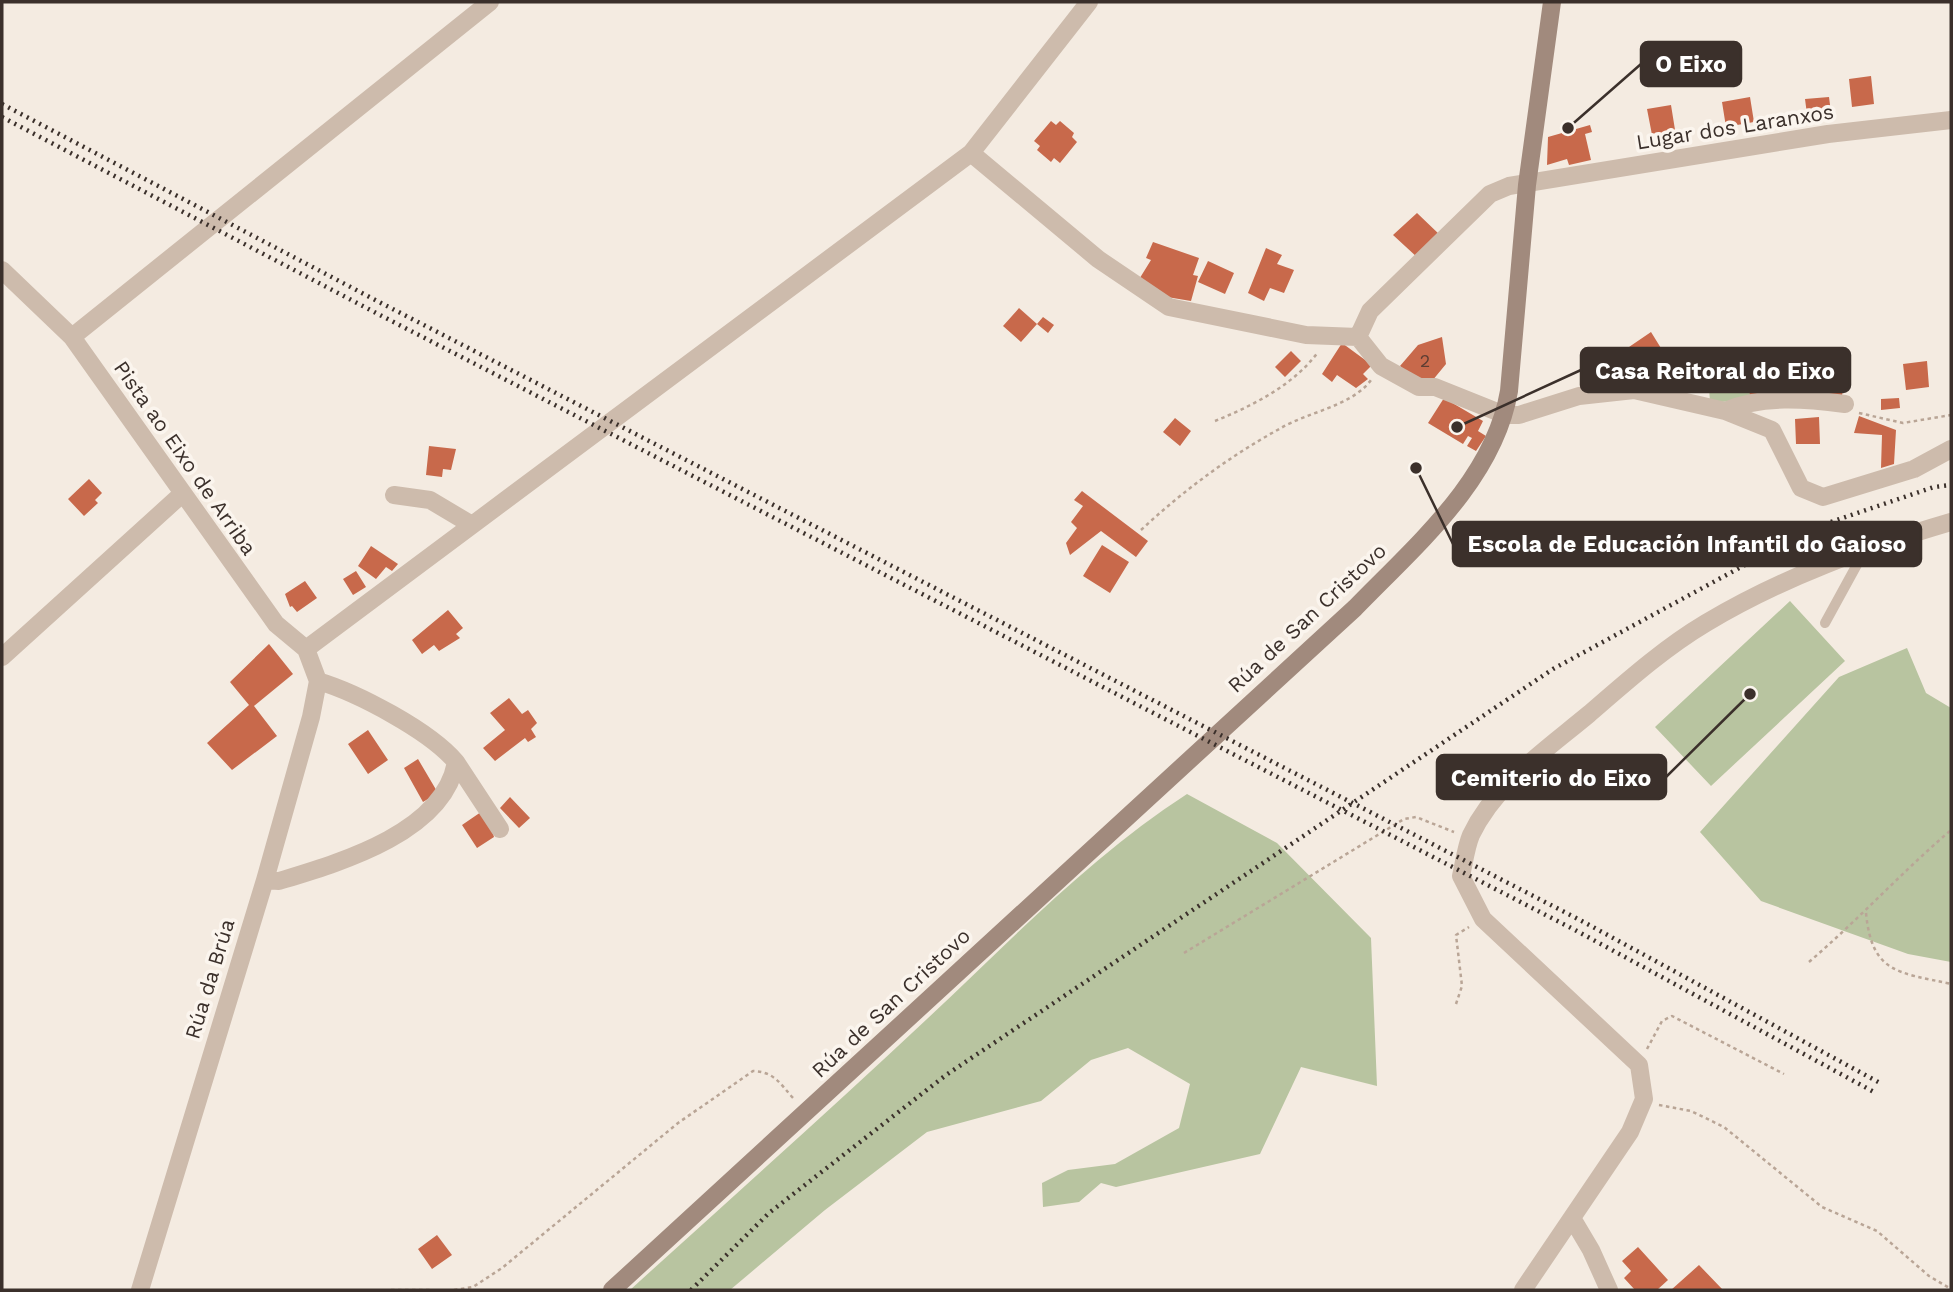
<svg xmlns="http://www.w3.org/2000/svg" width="1953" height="1292" font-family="'Work Sans',sans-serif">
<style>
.green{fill:#b8c4a0}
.building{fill:#c8694b}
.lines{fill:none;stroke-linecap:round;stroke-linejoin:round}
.path{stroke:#b9a596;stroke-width:2.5;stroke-dasharray:3.5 3.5;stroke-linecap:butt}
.lane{stroke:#cdbbac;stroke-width:10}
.street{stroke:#cdbbac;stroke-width:18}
.secondary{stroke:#a18a7d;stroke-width:18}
.rail{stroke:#3b302b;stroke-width:4.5;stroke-dasharray:2 5;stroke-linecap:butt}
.labels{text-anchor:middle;stroke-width:7;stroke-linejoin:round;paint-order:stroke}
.number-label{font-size:18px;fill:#5e3e33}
.street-label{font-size:21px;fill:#3b302b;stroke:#fbf5ee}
.leader{fill:none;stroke:#3b302b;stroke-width:2.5}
.callout-dot{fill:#3b302b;stroke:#fbf5ee;stroke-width:2.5}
.callout{fill:#3b302b;stroke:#3b302b;stroke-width:2.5}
.callout-label{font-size:23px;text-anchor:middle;font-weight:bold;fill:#fff}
</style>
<rect width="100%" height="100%" fill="#f4ebe1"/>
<!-- green -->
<path class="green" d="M1743,351L1807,352L1800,391L1789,396L1710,403L1707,354Z
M1790,601L1845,661L1711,786L1655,727Z
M1907,648L1926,693L1951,708V962L1908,954L1761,901L1700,832L1839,677Z
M1187,794L1277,843L1371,938L1377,1086L1301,1067L1260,1154L1116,1187L1101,1183L1079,1202L1043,1207L1042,1183L1068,1170L1115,1164L1179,1128L1190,1084L1128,1048L1091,1060L1041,1101L927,1132L825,1210L730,1290H630C729,1200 829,1111 927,1019C1011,940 1090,857 1187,794Z"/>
<!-- building -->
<path class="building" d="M1871,76L1874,104L1852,107L1849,79Z
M1750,97L1754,122L1726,127L1722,102Z
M1829,97L1832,120L1808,122L1805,99Z
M1671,105L1676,136L1653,140L1647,109Z
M1051,121L1056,125L1060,121L1074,133L1072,137L1077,142L1060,163L1054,158L1051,162L1037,150L1040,146L1034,141Z
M1590,125L1592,132L1585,134L1591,160L1569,165L1567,159L1547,165L1548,137Z
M1417,213L1441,236L1418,258L1393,235Z
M1153,242L1199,258L1193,275L1198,276L1191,301L1167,297L1138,281L1151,260L1146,258Z
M1266,248L1282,255L1277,264L1294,270L1284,293L1270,288L1264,301L1248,293Z
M1208,261L1234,273L1225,294L1198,282Z
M1019,308L1037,324L1021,342L1003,326Z
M1043,317L1054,325L1048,333L1037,324Z
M1651,332L1664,353L1643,367L1629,347Z
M1442,337L1446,364L1432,381L1428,378L1424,381L1413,377L1400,366L1418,345Z
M1342,343L1372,365L1363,374L1368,379L1356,388L1337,375L1332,382L1322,374Z
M1291,351L1301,361L1285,377L1275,367Z
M1773,359V363H1789L1790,386H1766V395H1750L1749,390L1724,391L1723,367L1750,366V360Z
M1806,360L1846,362L1842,396L1829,398L1799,387L1805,376Z
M1927,361L1929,387L1906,390L1903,364Z
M1444,398L1483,421L1478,431L1486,436L1476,451L1467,446L1472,438L1468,436L1463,444L1428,423Z
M1899,398L1900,408L1881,410V399Z
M1859,416L1896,430L1894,464L1881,468L1882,435L1854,433Z
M1819,417L1820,444H1796L1795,419Z
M1175,418L1191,431L1180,446L1163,432Z
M429,446L456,449L451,470L443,469L442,477L426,475Z
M89,479L102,493L95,500L98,503L84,516L68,499Z
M1082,491L1148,541L1136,557L1101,531L1070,555L1066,543L1077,528L1071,522L1083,506L1074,500Z
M1102,545L1129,562L1110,593L1083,576Z
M371,546L398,564L392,571L386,567L376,579L358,566Z
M356,571L366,587L353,595L343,579Z
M305,581L317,598L297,612L292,606L290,607L285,594Z
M448,610L463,628L456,634L460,638L439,651L434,645L422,654L412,640Z
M269,644L293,674L254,706L277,736L232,770L207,743L249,705L230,682Z
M509,698L522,714L528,710L537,723L531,729L536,737L528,742L525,738L495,761L483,748L505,730L490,713Z
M368,730L388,760L368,774L348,744Z
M418,759L438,793L423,802L404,768Z
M510,797L530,818L519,828L500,808Z
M481,812L489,820L494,837L477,848L462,825Z
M437,1235L452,1255L432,1269L418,1249Z
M1638,1247L1668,1280L1657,1290H1635L1624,1278L1631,1271L1622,1261Z
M1699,1265L1723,1290H1671Z"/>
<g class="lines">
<!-- path -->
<path class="path" d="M1598,376L1615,364
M1859,413L1903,423L1951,415
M1215,421C1252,406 1294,385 1318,352
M1141,530C1184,490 1230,456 1281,428C1308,412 1352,406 1371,380
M1866,913C1872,974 1898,972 1951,984
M1184,953L1404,819L1416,817L1454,832
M1809,962C1858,920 1902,872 1951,830
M1456,1004L1462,986L1456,935L1469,927
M1647,1049L1662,1021L1672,1016L1784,1074
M1659,1105L1691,1111L1724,1127L1822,1207L1877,1231L1929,1276L1951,1289
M391,1290H433
M454,1290L473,1287L502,1268L678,1123L753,1071C775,1072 780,1084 794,1099"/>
<!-- lane -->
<path class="lane" d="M1825,623L1865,550"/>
<!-- street -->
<path class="street" d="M971,153L1098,259L1169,307L1306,335L1358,337L1381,366L1419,387H1435L1505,415H1519L1579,396L1634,390L1725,411L1772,430L1801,488L1823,497L1914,469L1951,449
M2,270L72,337L276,624L306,649L318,681
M72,337L490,2
M1358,337L1370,311L1490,194L1509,186L1828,134L1951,120
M1725,411C1762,395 1806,399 1845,404
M394,495L430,500L472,525
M306,649L971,153L1089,2
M2,657L182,494
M456,762L500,829
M265,880L279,881C338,863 444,833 456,762C430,731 358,693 318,681
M1572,1218L1591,1250L1609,1290
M140,1290L265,880L311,717L318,681
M1523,1290L1630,1132L1644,1099L1639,1065L1483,919L1461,876C1464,863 1466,847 1471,835C1495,784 1547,749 1589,714C1626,682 1664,648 1706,623C1783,577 1866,547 1951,522"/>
<!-- secondary -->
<path class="secondary" d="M612,1290L1355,608C1415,546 1494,480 1509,391L1527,185L1552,2"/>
<!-- rail -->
<path class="rail" d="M2,104L383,304L1580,920L1880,1083
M2,117L378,314L1575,930L1874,1092
M691,1290L769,1213L946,1075L1553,669L1813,528L1934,487L1951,485"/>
</g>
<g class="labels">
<!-- number labels -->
<g class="number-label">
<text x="1425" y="367">2</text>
</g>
<!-- street labels -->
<g class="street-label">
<text transform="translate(1735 127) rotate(-9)" y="7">Lugar dos Laranxos</text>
<text transform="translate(185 458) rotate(55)" y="7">Pista ao Eixo de Arriba</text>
<text transform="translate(1307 618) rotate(-43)" y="7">Rúa de San Cristovo</text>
<text transform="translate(210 979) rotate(-73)" y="7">Rúa da Brúa</text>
<text transform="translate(891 1003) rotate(-43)" y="7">Rúa de San Cristovo</text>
</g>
</g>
<!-- callouts -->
<path class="leader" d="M1568 128L1641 64M1457 427L1581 370M1416 468L1453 544M1750 694L1666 777"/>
<g class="callout-dot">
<circle cx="1568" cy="128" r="7"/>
<circle cx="1457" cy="427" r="7"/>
<circle cx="1416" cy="468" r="7"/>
<circle cx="1750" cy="694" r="7"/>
</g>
<g class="callout">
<rect x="1641" y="42" width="100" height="44" rx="7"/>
<rect x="1581" y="348" width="269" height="44" rx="7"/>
<rect x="1453" y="522" width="468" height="44" rx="7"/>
<rect x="1437" y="755" width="229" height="44" rx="7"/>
</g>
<g class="callout-label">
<text x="1691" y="72">O Eixo</text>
<text x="1715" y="379">Casa Reitoral do Eixo</text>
<text x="1687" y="552">Escola de Educación Infantil do Gaioso</text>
<text x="1551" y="786">Cemiterio do Eixo</text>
</g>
<!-- border -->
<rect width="1953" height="1292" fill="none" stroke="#3b302b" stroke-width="7"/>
</svg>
